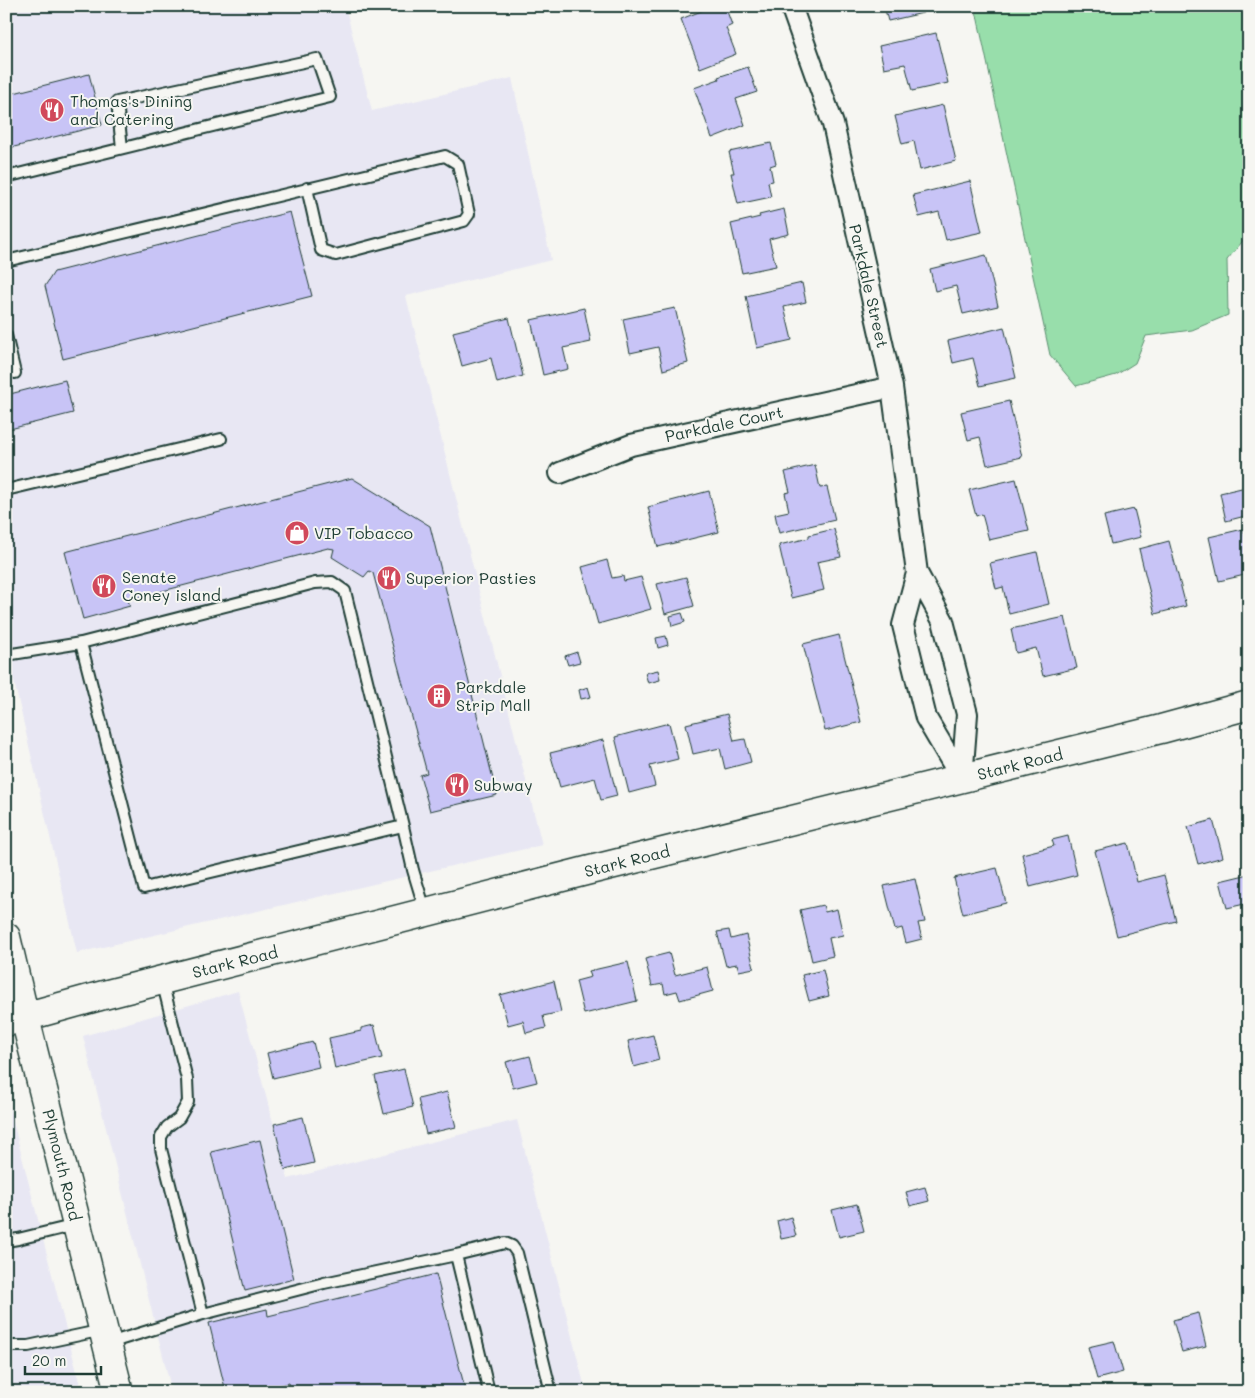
<svg xmlns="http://www.w3.org/2000/svg" width="1255" height="1398" font-family="Mali,sans-serif">
<style>
.built{fill:#e8e7f3}
.green{fill:#98deab;stroke:#5c8e70}
.building{fill:#c8c4f6;stroke:#1f3d34}
.lines{fill:none;stroke-linecap:round;stroke-linejoin:round}
.lane-casing{stroke:#1f3d34;stroke-width:14}
.street-casing{stroke:#1f3d34;stroke-width:24}
.secondary-casing{stroke:#1f3d34;stroke-width:31}
.lane{stroke:#f6f6f2;stroke-width:10}
.street{stroke:#f6f6f2;stroke-width:20}
.secondary{stroke:#f6f6f2;stroke-width:28}
.labels{text-anchor:middle;stroke-width:4;stroke-linejoin:round;paint-order:stroke}
.poi-label{font-size:16px;fill:#1f3d34;stroke:#f6f6f2;text-anchor:start}
.street-label{font-size:16px;fill:#1f3d34;stroke:#f6f6f2}
</style>
<rect width="100%" height="100%" fill="#f6f6f2"/>
<filter id="ink" filterUnits="userSpaceOnUse"><feTurbulence type="fractalNoise" baseFrequency=".02" numOctaves="2"/><feDisplacementMap in="SourceGraphic" scale="10" xChannelSelector="R" yChannelSelector="G"/><feConvolveMatrix kernelMatrix="1 2 1 2 8 2 1 2 1" color-interpolation-filters="sRGB"/></filter>
<g filter="url(#ink)">
<!-- built -->
<path class="built" d="M6,6H345L372,111L512,78L551,260L406,296L542,845L77,953L6,647Z
M238,991L288,1179L517,1120L586,1392H172L83,1036Z
M6,1097L7,1098L82,1392H6Z"/>
<!-- green -->
<path class="green" d="M975,6H1249V236L1242,242L1227,260L1228,315L1192,330L1146,336L1135,363L1116,375L1076,386L1050,355Z"/>
<!-- building -->
<path class="building" d="M714,6H725L732,25L726,28L736,54L700,68L681,19Z
M884,6H922L923,13L888,21Z
M936,33L948,83L912,91L905,64L884,68L879,46Z
M748,67L757,92L736,99L745,125L712,138L694,88L719,79L718,77Z
M89,74L102,125L6,149V95Z
M943,105L956,161L920,170L914,141L902,144L895,116Z
M771,143L776,164L770,166L773,181L768,182L771,197L738,204L731,173H734L729,152Z
M970,181L982,232L946,240L939,212L919,217L913,195Z
M784,209L789,234L769,239L776,266L742,273L731,224L760,217L759,215Z
M290,212L312,296L63,359L45,286L54,272Z
M986,255L998,306L963,314L956,286L935,291L930,269Z
M802,283L806,302L784,307L792,340L757,348L746,296Z
M584,308L591,342L563,348L568,369L543,375L531,320Z
M675,308L688,363L663,370L658,347L630,353L623,319Z
M509,318L523,376L497,383L491,358L462,366L453,332Z
M1004,327L1016,378L980,386L973,358L953,363L948,341Z
M65,380L73,413L6,430V395Z
M1009,401L1022,457L987,465L980,437L968,440L961,412Z
M815,465L820,488L827,487L835,520L779,533L775,514L789,511L785,493L790,492L785,472Z
M352,478L430,526L497,795L430,811L420,775L427,773L373,573L369,571L364,577L332,557L334,549L328,548L128,600L130,606L83,619L65,552Z
M1016,479L1029,531L989,540L982,514L976,516L969,490Z
M1246,487L1249,498V515L1226,521L1220,493Z
M709,491L719,532L658,547L648,507Z
M1134,509L1141,537L1111,544L1104,516Z
M834,529L841,557L817,562L824,590L791,598L779,545L809,538V535Z
M1243,529L1249,551V574L1219,581L1209,537Z
M1169,541L1186,606L1155,614L1139,549Z
M1037,552L1049,604L1009,614L1003,587L996,589L990,563Z
M607,560L612,578L623,576L624,581L641,577L651,609L598,624L582,567Z
M686,577L694,606L665,614L657,584Z
M682,613L685,622L672,626L670,616Z
M1065,617L1077,668L1043,676L1036,648L1016,653L1011,629Z
M839,635L861,722L825,731L803,644Z
M666,636L668,645L658,648L656,638Z
M577,652L580,662L568,665L565,656Z
M658,670L660,680L648,683L645,673Z
M588,687L591,697L581,699L579,690Z
M727,714L734,741L745,739L751,762L725,769L720,748L693,754L686,724Z
M669,723L678,759L650,766L655,786L629,793L615,737Z
M603,740L617,796L601,800L595,778L560,787L550,753Z
M1213,820L1223,857L1198,864L1188,827Z
M1068,836L1077,875L1030,887L1022,854L1054,846L1052,840Z
M1128,843L1137,882L1164,875L1176,921L1117,936L1095,851Z
M997,868L1006,903L963,914L954,878Z
M1249,874V903L1227,908L1220,881Z
M915,879L925,922L918,923L922,939L906,943L902,928L895,930L884,886Z
M823,905L825,912L837,909L843,935L829,938L833,956L812,961L800,910Z
M729,930L731,939L746,935L754,968L739,971L737,964L726,966L717,932Z
M669,953L675,975L707,967L713,991L680,1000L677,991L665,994L663,984L652,986L645,959Z
M628,962L637,1001L584,1014L576,981L591,977L589,971Z
M823,970L829,996L809,1001L802,975Z
M554,981L561,1012L543,1016L546,1028L526,1033L523,1021L508,1025L500,995Z
M374,1025L382,1058L335,1069L329,1038L361,1031V1028Z
M653,1035L659,1060L634,1067L628,1041Z
M313,1042L319,1067L273,1078L267,1053Z
M530,1056L537,1082L513,1088L506,1062Z
M404,1069L413,1107L384,1114L375,1076Z
M447,1092L456,1127L426,1134L418,1099Z
M303,1117L314,1163L285,1170L274,1124Z
M260,1140L294,1279L245,1291L211,1152Z
M925,1187L929,1201L910,1206L906,1192Z
M857,1204L864,1231L839,1237L832,1210Z
M791,1217L796,1236L781,1239L777,1221Z
M436,1274L465,1389L455,1392H292L289,1383L254,1392H226L209,1323L267,1309L268,1316Z
M1198,1313L1206,1346L1182,1352L1173,1320Z
M1114,1341L1123,1372L1097,1379L1088,1347Z"/>
<g class="lines">
<defs>
<path id="lane" d="M6,177L330,97L317,59L117,102L122,148
M6,261L445,156L458,164L469,214L464,221L336,255L321,250L307,188
M6,335L15,373
M6,490L221,439
M81,643L315,583L332,582L345,591L403,826
M6,655L81,643L144,888L403,826L413,870L425,910
M6,1241L18,1239L76,1225
M456,1255L505,1243L512,1246L517,1253L551,1392
M203,1314L324,1283L456,1255L489,1392
M109,1343L203,1314L161,1149V1137L167,1127L179,1118L188,1102L187,1079L162,981
M6,1346H28L103,1330"/>
<path id="street" d="M791,6L833,124L892,387L917,573L943,621L967,714L962,779
M560,473L631,445L892,387
M917,573L903,625L926,718L962,779"/>
<path id="secondary" d="M6,937L25,1018L119,1392
M6,1022L100,996L586,871L1161,729L1249,705"/>
</defs>
<!-- lane casing -->
<use href="#lane" class="lane-casing"/>
<!-- street casing -->
<use href="#street" class="street-casing"/>
<!-- secondary casing -->
<use href="#secondary" class="secondary-casing"/>
<!-- lane -->
<use href="#lane" class="lane"/>
<!-- street -->
<use href="#street" class="street"/>
<!-- secondary -->
<use href="#secondary" class="secondary"/>
</g>
</g>
<!-- icons -->
<defs>
<symbol id="restaurant-disc" viewBox="-11 -11 22 22"><circle r="9.5" fill="#d1495b" stroke="#f6f6f2"/><path d="M-5-6h1v4h1v-4h1v4h1v-4h1v5L-1.5 .5V6h-2V.5L-5-1ZM5-6V6H3V1.5H1.5Q1.5-4 5-6Z" fill="#fff"/></symbol>
<symbol id="shop-disc" viewBox="-11 -11 22 22"><circle r="9.5" fill="#d1495b" stroke="#f6f6f2"/><path d="M-5-2.5h2.3a2.7 3.5 0 0 1 5.4 0H5L5.5 6h-11ZM-1.5-2.5h3a1.5 2.3 0 0 0-3 0Z" fill="#fff"/></symbol>
<symbol id="building-disc" viewBox="-11 -11 22 22"><circle r="9.5" fill="#d1495b" stroke="#f6f6f2"/><path d="M-4-6H4V6H1V3H-1V6H-4ZM-2.5-4.3h1.7v1.8h-1.7ZM.8-4.3h1.7v1.8H.8ZM-2.5-1h1.7V.8h-1.7ZM.8-1h1.7V.8H.8Z" fill="#fff"/></symbol>
</defs>
<g fill-rule="evenodd">
<use href="#restaurant-disc" x="38" y="96" width="28" height="28"/>
<use href="#shop-disc" x="283" y="519" width="28" height="28"/>
<use href="#restaurant-disc" x="375" y="564" width="28" height="28"/>
<use href="#restaurant-disc" x="90" y="572" width="28" height="28"/>
<use href="#building-disc" x="425" y="682" width="28" height="28"/>
<use href="#restaurant-disc" x="443" y="771" width="28" height="28"/>
</g>
<g class="labels">
<!-- poi labels -->
<g class="poi-label">
<text x="70" y="107">Thomas's Dining<tspan x="70" dy="18">and Catering</tspan></text>
<text x="314" y="539">VIP Tobacco</text>
<text x="122" y="583">Senate<tspan x="122" dy="18">Coney island</tspan></text>
<text x="406" y="584">Superior Pasties</text>
<text x="456" y="693">Parkdale<tspan x="456" dy="18">Strip Mall</tspan></text>
<text x="474" y="791">Subway</text>
</g>
<!-- street labels -->
<g class="street-label">
<text transform="translate(869 286) rotate(77)" y="6">Parkdale Street</text>
<text transform="translate(724 424) rotate(-12)" y="6">Parkdale Court</text>
<text transform="translate(1020 764) rotate(-14)" y="6">Stark Road</text>
<text transform="translate(627 861) rotate(-14)" y="6">Stark Road</text>
<text transform="translate(235 962) rotate(-14)" y="6">Stark Road</text>
<text transform="translate(62 1165) rotate(76)" y="6">Plymouth Road</text>
</g>
</g>
<!-- margin -->
<rect width="1255" height="1398" fill="none" stroke="#f6f6f2" stroke-width="25"/>
<rect x="12" y="12" width="1230" height="1373" fill="none" stroke="#1f3d34" stroke-width="2" filter="url(#ink)"/>
<!-- scale -->
<path d="M25 1366v8h76v-8" fill="none" stroke="#1f3d34" stroke-width="2.5"/>
<text x="32" y="1366" font-size="15" fill="#1f3d34" stroke="#f6f6f2" stroke-width="4" paint-order="stroke">20 m</text>
</svg>
